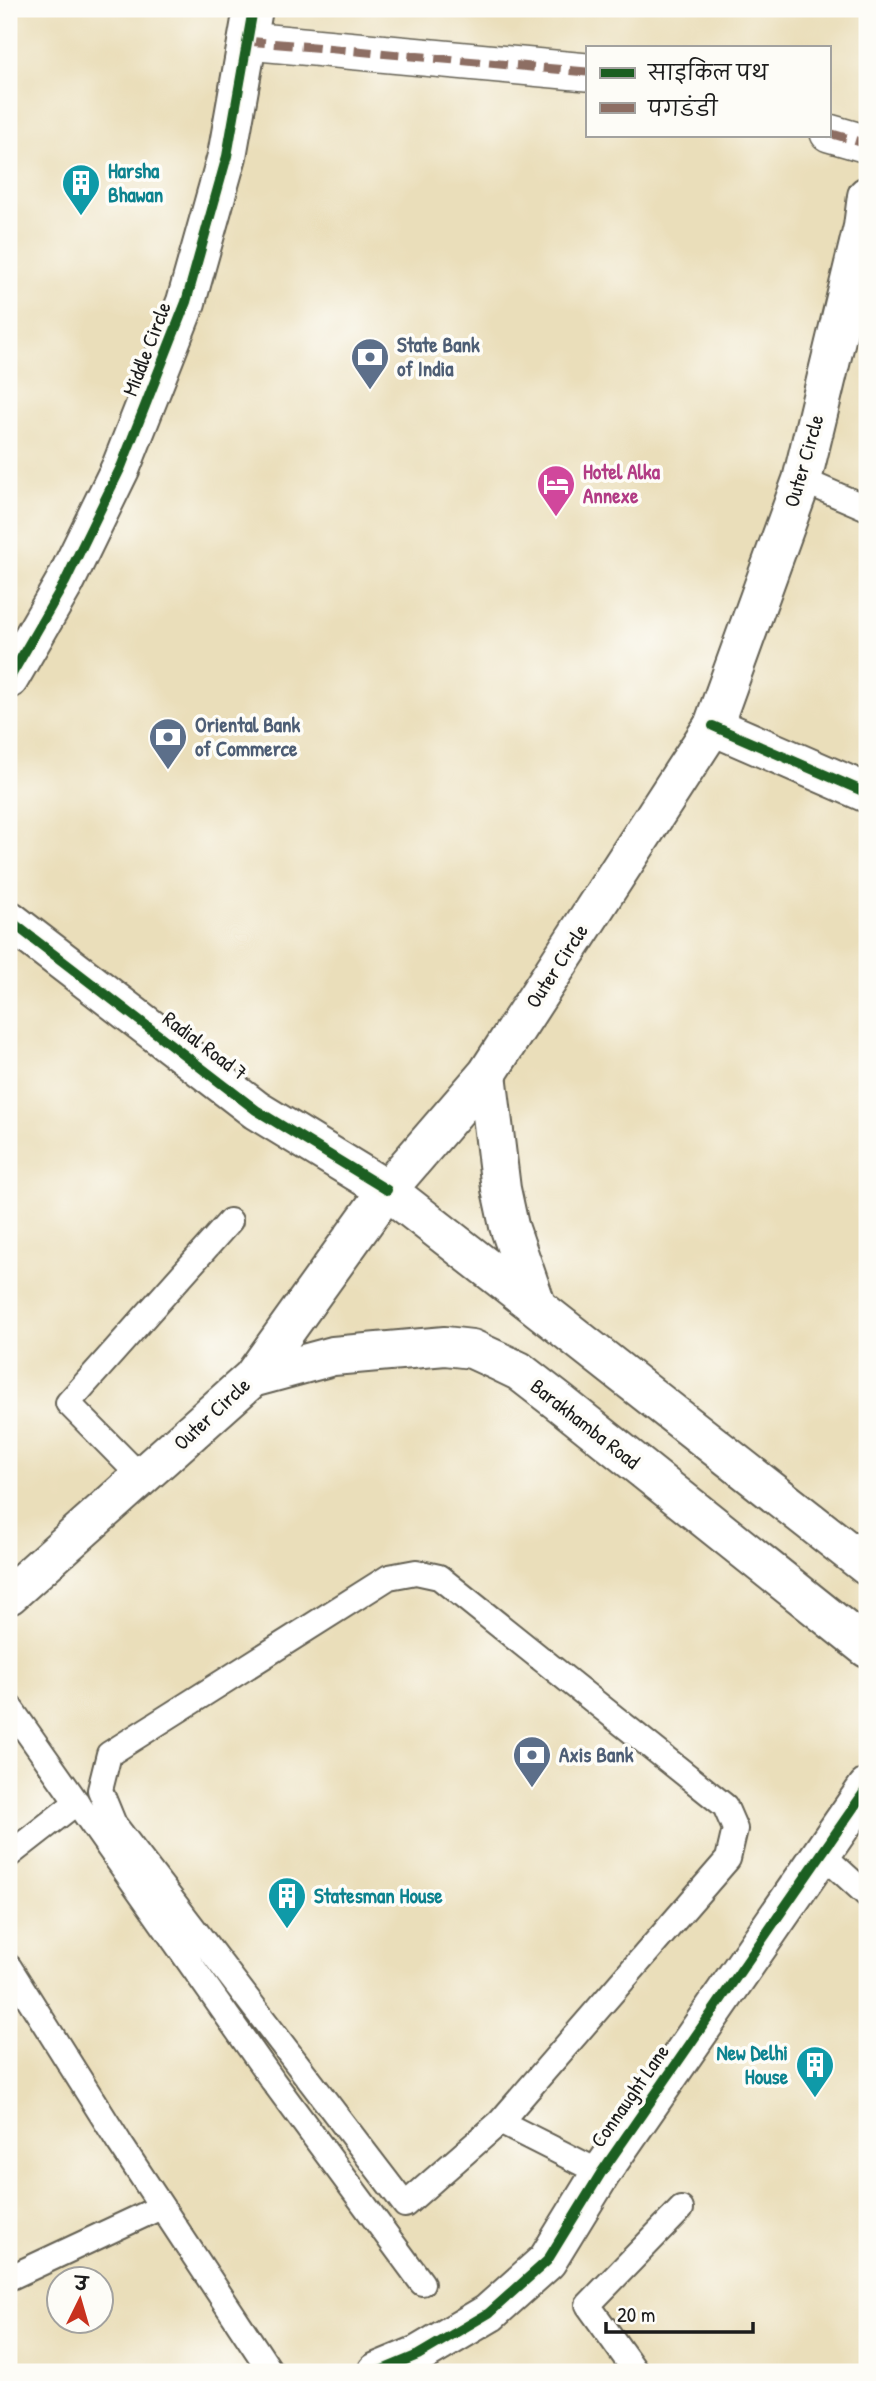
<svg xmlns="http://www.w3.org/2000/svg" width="876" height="2381" font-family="'Patrick Hand','Playpen Sans Deva',sans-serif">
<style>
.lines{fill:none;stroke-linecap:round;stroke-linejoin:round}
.service-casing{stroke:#646053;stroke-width:28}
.pedestrian-casing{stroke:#646053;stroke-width:40}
.minor-casing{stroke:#646053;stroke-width:42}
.tertiary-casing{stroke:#646053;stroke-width:42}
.secondary-casing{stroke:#646053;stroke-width:42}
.service{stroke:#fff;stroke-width:24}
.pedestrian{stroke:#fff;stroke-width:37}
.minor{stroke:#fff;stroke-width:38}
.tertiary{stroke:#fff;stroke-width:38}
.secondary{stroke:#fff;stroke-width:38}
.quiet{stroke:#8d6e63;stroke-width:9;stroke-dasharray:18 9;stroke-linecap:butt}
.cycleway-casing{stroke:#fdfcf7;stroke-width:15}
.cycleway{stroke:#1b5e20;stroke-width:10}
.labels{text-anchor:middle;stroke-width:7;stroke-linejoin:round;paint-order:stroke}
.culture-label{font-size:21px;font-weight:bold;fill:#0d838f;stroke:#fdfcf7;text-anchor:start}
.service-label{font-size:21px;font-weight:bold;fill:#4e5e75;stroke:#fdfcf7;text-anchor:start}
.street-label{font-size:21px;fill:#1c1c1c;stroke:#fdfcf7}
.hotel-label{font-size:21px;font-weight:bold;fill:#b23c85;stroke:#fdfcf7;text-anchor:start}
</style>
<rect width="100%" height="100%" fill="#fdfcf7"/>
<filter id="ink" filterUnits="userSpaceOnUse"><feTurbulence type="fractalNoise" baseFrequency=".0143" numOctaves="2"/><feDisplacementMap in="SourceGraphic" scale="14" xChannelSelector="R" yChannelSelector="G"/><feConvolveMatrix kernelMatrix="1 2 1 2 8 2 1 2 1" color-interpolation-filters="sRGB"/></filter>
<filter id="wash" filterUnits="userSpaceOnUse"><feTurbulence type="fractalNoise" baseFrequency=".00686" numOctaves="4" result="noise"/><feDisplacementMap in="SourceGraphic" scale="28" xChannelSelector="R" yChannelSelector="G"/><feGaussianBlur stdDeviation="1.57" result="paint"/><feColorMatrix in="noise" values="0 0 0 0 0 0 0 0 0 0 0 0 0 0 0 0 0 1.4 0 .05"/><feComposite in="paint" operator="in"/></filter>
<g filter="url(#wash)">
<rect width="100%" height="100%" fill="#eadeba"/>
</g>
<g filter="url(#ink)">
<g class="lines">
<defs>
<path id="service" d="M802,480L867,508
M142,1478L68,1403L230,1221
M416,1572L439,1577L725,1806L735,1829L728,1859L500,2122L405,2205L114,1824L100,1790L109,1754L389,1577Z
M9,1706L273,2081L422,2283
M822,1854L867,1895
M9,1855L77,1802
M9,1967L119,2142L271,2372
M500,2122L601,2173
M9,2278L161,2207
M636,2372L588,2305L681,2209"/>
<path id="pedestrian" d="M247,41L587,72
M829,133L867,144"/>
<path id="minor" d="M9,679L65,582L121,467L186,302L227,156L253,9
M713,726L867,793
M377,2372L418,2355L489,2313L547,2261L601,2173L867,1788"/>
<path id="tertiary" d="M9,920L256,1110L387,1190"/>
<path id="secondary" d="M487,1074L501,1189L509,1226L537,1307L867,1566
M387,1190L537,1307
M252,1378L333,1356L445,1346L472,1349L498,1361L519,1371L559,1402L867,1648
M9,1595L252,1378L387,1190L487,1074L713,726L802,480L863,227L867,196"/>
</defs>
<!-- service casing -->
<use href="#service" class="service-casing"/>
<!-- pedestrian casing -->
<use href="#pedestrian" class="pedestrian-casing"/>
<!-- minor casing -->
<use href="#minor" class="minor-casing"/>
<!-- tertiary casing -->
<use href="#tertiary" class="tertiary-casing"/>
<!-- secondary casing -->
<use href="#secondary" class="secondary-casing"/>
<!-- service -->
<use href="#service" class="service"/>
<!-- pedestrian -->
<use href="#pedestrian" class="pedestrian"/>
<!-- minor -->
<use href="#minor" class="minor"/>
<!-- tertiary -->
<use href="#tertiary" class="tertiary"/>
<!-- secondary -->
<use href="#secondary" class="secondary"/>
<!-- quiet -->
<path class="quiet" d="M247,41L587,72
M829,133L867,144"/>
<defs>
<path id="cycleway" d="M9,679L65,582L121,467L186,302L227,156L253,9
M713,726L867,793
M9,920L256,1110L387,1190
M377,2372L418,2355L489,2313L547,2261L601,2173L867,1788"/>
</defs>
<!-- cycleway casing -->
<use href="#cycleway" class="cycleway-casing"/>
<!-- cycleway -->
<use href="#cycleway" class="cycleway"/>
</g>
</g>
<!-- icons -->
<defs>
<symbol id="building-pin" viewBox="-11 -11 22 30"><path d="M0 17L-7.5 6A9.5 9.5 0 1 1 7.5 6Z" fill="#0f9aa8" stroke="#fdfcf7"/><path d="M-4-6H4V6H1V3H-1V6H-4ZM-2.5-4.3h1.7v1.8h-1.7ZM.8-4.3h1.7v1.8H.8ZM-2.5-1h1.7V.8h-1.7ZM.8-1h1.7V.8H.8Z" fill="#fff"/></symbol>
<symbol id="bank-pin" viewBox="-11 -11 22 30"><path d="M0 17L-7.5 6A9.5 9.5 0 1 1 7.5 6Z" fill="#5c6f8a" stroke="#fdfcf7"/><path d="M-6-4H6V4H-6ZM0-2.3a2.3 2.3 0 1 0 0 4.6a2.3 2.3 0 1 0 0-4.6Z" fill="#fff"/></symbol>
<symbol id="hotel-pin" viewBox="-11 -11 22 30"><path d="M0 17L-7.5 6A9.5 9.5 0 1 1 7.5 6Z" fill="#d1479c" stroke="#fdfcf7"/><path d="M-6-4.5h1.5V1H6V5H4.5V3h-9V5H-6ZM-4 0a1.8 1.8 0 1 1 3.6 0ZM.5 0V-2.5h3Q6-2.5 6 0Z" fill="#fff"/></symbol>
</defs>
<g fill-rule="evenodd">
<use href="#building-pin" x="59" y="161" width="44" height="60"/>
<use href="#bank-pin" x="348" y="335" width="44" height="60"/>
<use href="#hotel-pin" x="534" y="462" width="44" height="60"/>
<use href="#bank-pin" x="146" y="715" width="44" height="60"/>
<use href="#bank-pin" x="510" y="1733" width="44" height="60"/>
<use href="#building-pin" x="265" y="1874" width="44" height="60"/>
<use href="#building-pin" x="793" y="2043" width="44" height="60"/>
</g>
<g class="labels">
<!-- culture labels -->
<g class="culture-label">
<text x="108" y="178">Harsha<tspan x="108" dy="24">Bhawan</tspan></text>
<text x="314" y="1903">Statesman House</text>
<text x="788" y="2060" text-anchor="end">New Delhi<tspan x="788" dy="24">House</tspan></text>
</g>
<!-- service labels -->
<g class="service-label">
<text x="397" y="352">State Bank<tspan x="397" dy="24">of India</tspan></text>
<text x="195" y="732">Oriental Bank<tspan x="195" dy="24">of Commerce</tspan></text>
<text x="559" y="1762">Axis Bank</text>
</g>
<!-- street labels -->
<g class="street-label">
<text transform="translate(147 349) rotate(-69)" y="7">Middle Circle</text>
<text transform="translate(804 461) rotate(-74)" y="7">Outer Circle</text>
<text transform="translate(557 966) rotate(-57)" y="7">Outer Circle</text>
<text transform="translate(205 1046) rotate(37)" y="7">Radial Road 7</text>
<text transform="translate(212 1414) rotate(-43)" y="7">Outer Circle</text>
<text transform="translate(585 1424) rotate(38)" y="7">Barakhamba Road</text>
<text transform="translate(630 2096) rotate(-55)" y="7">Connaught Lane</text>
</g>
<!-- hotel labels -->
<g class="hotel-label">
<text x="583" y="479">Hotel Alka<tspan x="583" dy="24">Annexe</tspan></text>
</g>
</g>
<!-- margin -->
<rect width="876" height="2381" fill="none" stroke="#fdfcf7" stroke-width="35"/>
<!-- legend -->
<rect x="586" y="46" width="245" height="91" fill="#fdfcf7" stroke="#a3a29f" stroke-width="2"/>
<rect x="600" y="68" width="35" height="10" fill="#1b5e20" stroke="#a3a29f" stroke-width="2"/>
<text x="648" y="80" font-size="21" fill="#1c1c1c">साइकिल पथ</text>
<rect x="600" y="103" width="35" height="10" fill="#8d6e63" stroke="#a3a29f" stroke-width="2"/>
<text x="648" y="116" font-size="21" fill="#1c1c1c">पगडंडी</text>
<!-- north arrow -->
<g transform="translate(80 2300) rotate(5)"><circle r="33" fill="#fdfcf7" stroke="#a3a29f" stroke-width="2"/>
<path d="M0-5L12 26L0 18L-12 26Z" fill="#c8321e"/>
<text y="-10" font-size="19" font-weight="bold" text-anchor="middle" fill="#1c1c1c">उ</text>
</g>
<!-- scale -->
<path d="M606 2322v10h147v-10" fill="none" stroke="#1c1c1c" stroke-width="3.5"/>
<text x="617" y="2322" font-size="21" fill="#1c1c1c" stroke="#fdfcf7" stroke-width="5" paint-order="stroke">20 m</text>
</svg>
